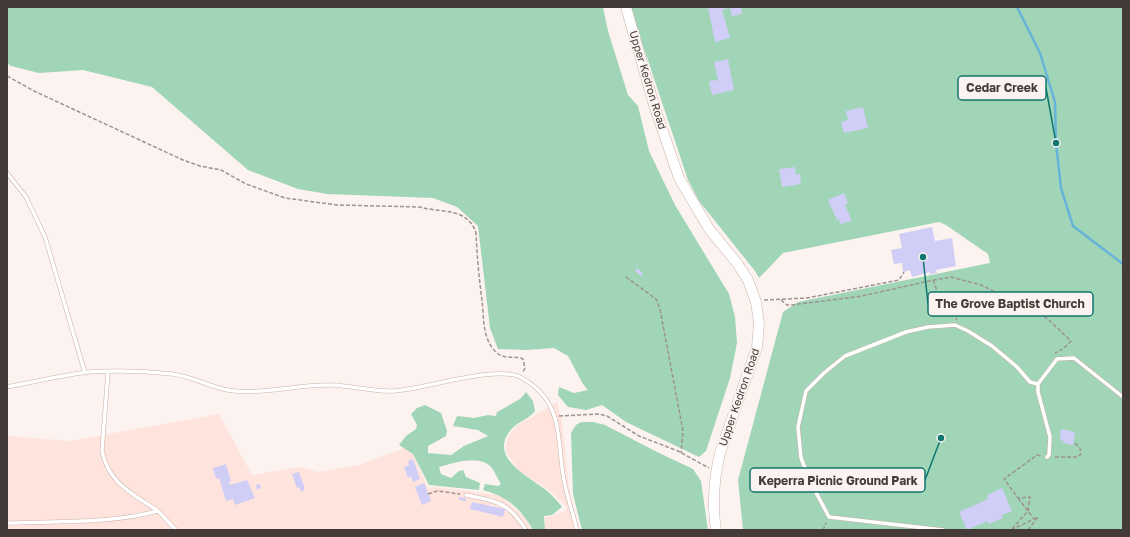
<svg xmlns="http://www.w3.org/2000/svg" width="1130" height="537" font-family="'Golos Text',sans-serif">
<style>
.industrial{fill:#fee4dd}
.green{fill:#a0d5b7}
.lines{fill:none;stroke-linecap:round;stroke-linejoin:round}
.stream{stroke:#68b4d9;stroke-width:2.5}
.building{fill:#d0cef6}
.service-casing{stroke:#c8b1a8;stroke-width:4.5}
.secondary-casing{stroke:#c8b1a8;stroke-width:11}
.path{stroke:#9d9390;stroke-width:1.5;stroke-dasharray:4 2;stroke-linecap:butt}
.service{stroke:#fff;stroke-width:3.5}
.secondary{stroke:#fff;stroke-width:10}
.labels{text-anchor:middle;stroke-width:3.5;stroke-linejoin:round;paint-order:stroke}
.street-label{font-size:11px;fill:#443a37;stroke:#fcf2ef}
.leader{fill:none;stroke:#0f766e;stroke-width:1.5}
.callout-dot{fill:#0f766e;stroke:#fcf2ef;stroke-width:1.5}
.callout{fill:#fcf2ef;stroke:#0f766e;stroke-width:1.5}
.callout-label{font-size:12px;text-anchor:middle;font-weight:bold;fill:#443a37}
</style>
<rect width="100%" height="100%" fill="#fcf2ef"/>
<!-- industrial -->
<path class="industrial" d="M557,402L562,421L569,489L579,530H545V518L566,511V506L548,489L519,471L507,453L506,444L509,435L518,425Z
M219,414L252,475L300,467L318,472L359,465L410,446L428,488L435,487L491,494L502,497L523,516L532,530H7V436L70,441Z"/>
<!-- green -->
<path class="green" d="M7,7H603L608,31L628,95L638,106L649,151L675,205L729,294L735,317L737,343L730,378L706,451L699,457L626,422L602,405L586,410L568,407L558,395L559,387L574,393L588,390L583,384L568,356L554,348L527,350L498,349L490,328L478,226L457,207L433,198L327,194L298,189L248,170L152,87L83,70L39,73L11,66L7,63Z
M630,7H1123V530H743L738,480L783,312L798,302L990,263L988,254L946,225L939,222L783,253L759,278L755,271L699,201L688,180Z
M526,392L533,401L535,411C528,420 516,422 509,432C491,457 525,475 542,487C549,492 557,500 562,507L552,515L544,516L545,530H533C520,508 508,497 483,490L485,484L498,486L501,484C497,478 494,469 489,465C476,455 453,463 439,467L441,474L451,478L459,471L463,470L466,477L480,483L479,490L429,485L413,454L399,445L406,436L416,429L417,425L411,414L417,408L425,405L441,413L447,431L446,436L428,446V453L451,455L464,446L488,436L478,430L453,426L457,416L474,418L488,415L496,416L497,412L520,399Z
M581,422H593L605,425L657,452L693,469L701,481L708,530H582L573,494L571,433L576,425Z"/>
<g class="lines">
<!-- stream -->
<path class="stream" d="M1017,7L1040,53L1055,102L1056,143L1061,188L1073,226L1123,264"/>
</g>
<!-- building -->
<path class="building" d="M708,7H728V8L722,10L730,38L715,42Z
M741,7L742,14L732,16L730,8Z
M728,59L734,90L712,95L709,81L718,80L714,62Z
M863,107L868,128L844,133L841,122L848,120L846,111Z
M795,167L796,175L800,174L801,184L782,187L779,169Z
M844,193L848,203L845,205L852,221L840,224L839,219L837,220L828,200Z
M932,227L935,241L952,238L956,266L936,270L937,273L930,274V272L912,277L910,270L903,272L902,263L894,264L891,250L902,248L899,234Z
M637,268L643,273L641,276L635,271Z
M1061,429L1075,432L1073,445L1063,443L1064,441L1060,440Z
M413,459L420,479L413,482L411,476L408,478L404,467L409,465L408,461Z
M226,464L231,481L229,482L230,485L247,480L255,498L235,505L233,499L226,501L219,478L216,479L213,468Z
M299,472L304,486V490L301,492L299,487L297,488L292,474Z
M424,483L431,501L422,505L415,487Z
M260,484L261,488L257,490L256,485Z
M1002,488L1012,511L1002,515L1003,518L989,524L988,521L967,530L959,512L988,499L987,495Z
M459,497L466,498V501L459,500Z
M472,502L505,509L503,517L470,509Z"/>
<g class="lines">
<defs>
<path id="service" d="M7,173L26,197L45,237L85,373
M108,372L102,451C108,483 133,494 158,511
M7,387C34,382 62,375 89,372C116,370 145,371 172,374C194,376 213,390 235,391C268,394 300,384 332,385C353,386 373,392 394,391C424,389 497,365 520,377C565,401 556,438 564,480C567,497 573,513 577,530
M1047,457L1049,455L1050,437L1038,392V384L1057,359L1074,358L1123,397
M466,495C497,501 508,502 526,530
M7,523C57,521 109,524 158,511L176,530
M943,530L829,517L811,483L801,458L798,427L806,391L824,373L845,356L906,332L928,327L955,325L968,331L992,346L1017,367L1030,382L1038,384"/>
<path id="secondary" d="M626,7L654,105L679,178L709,229L737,263L748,280L756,302L759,323L757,347L720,453C714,478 712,504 716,530"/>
</defs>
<!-- service casing -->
<use href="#service" class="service-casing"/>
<!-- secondary casing -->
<use href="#secondary" class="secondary-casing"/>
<!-- path -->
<path class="path" d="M7,76L34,91L183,160L200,166L221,170L246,184L285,198L337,205L420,207C440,213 468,207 476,233C477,256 479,278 482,300C484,317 482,340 497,353C505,360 515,355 523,359L525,368L523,372
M626,277L656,299L660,309L683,431L681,453
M933,280L939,296L955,308L958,315L956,320
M764,300L807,298L899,280L904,272
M781,300L787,305H792L862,296L929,281L951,277L981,285L1024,306L1048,319L1071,341L1063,349L1055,353
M559,416L599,414L607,416L639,436L678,451L709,468
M1055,457H1077L1081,454L1080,448L1074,442
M428,494L437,491L460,494
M1018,498L1034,519
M823,530L826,523
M1028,530L1038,517L1011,530L1028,511L1030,497L1018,498L1004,479L1037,455L1041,456"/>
<!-- service -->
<use href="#service" class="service"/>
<!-- secondary -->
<use href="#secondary" class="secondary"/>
</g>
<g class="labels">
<!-- street labels -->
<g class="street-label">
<text transform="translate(648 80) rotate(73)" y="4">Upper Kedron Road</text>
<text transform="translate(739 397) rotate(-71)" y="4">Upper Kedron Road</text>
</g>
</g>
<!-- callouts -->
<path class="leader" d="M1056 143L1046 88M923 257L928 304M941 438L925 480"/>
<g class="callout-dot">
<circle cx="1056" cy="143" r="4"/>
<circle cx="923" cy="257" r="4"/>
<circle cx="941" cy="438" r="4"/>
</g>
<g class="callout">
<rect x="958" y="76" width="88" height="24" rx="4"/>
<rect x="928" y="292" width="165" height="24" rx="4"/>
<rect x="750" y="468" width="175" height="24" rx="4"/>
</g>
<g class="callout-label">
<text x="1002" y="92">Cedar Creek</text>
<text x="1010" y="308">The Grove Baptist Church</text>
<text x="838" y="485">Keperra Picnic Ground Park</text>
</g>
<!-- border -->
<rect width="1130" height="537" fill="none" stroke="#443a37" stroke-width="16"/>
</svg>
